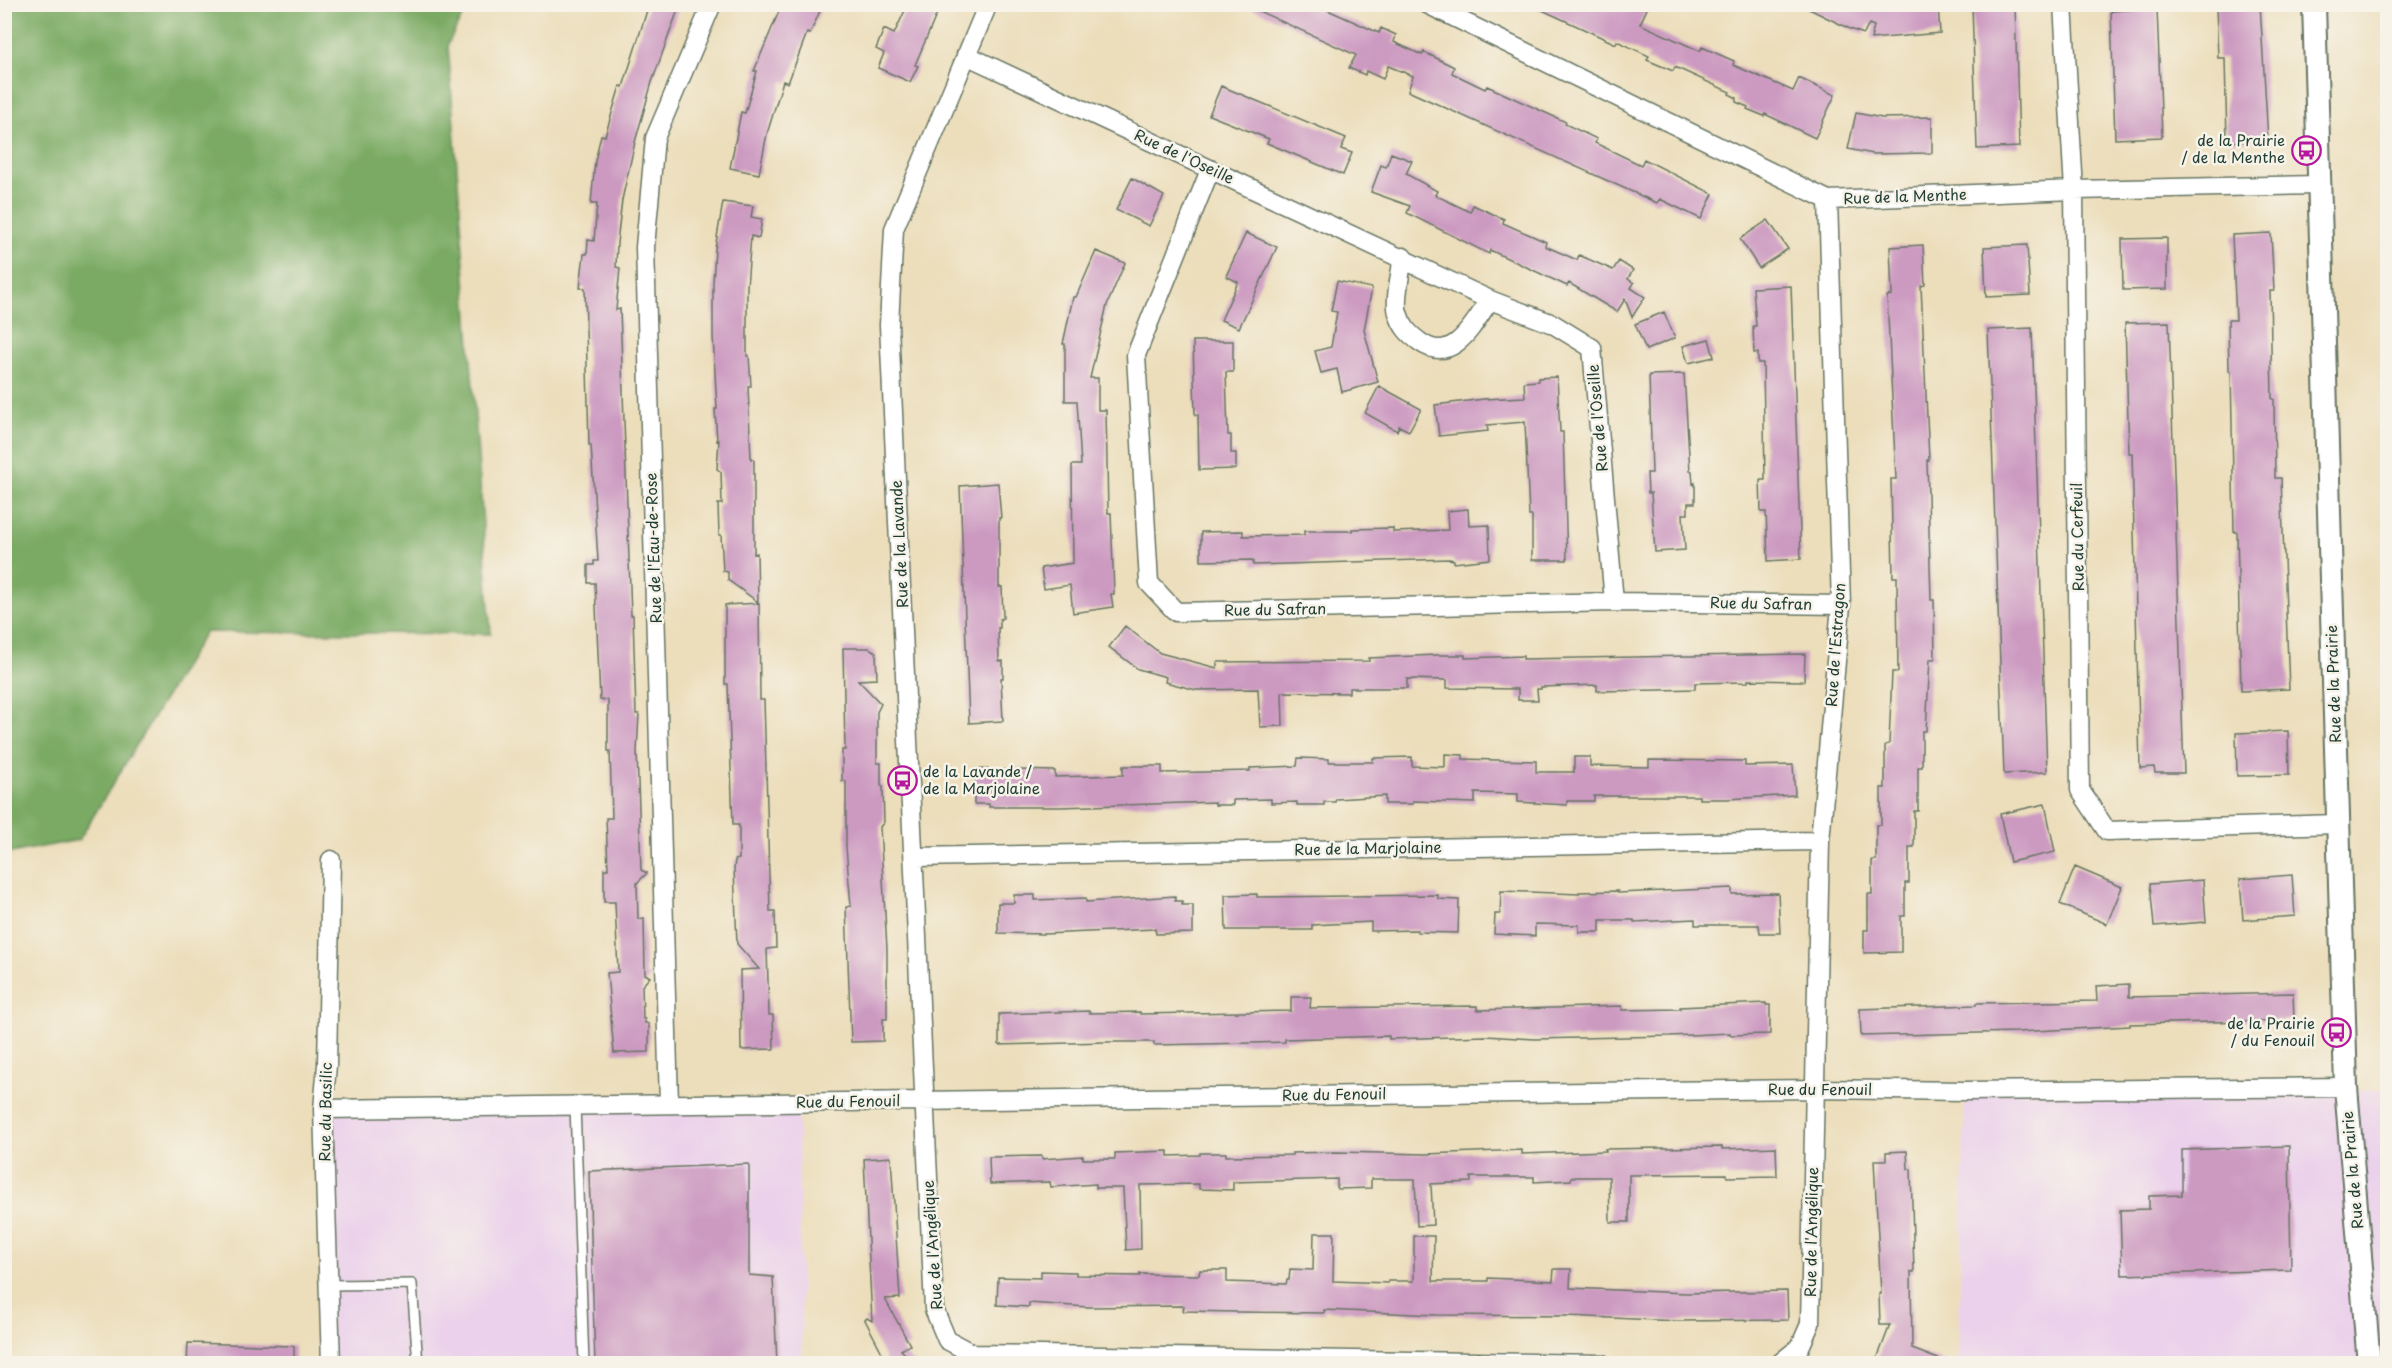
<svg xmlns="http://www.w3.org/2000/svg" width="2392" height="1368" font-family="'Playpen Sans',sans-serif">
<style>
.built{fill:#ebd1eb}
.forest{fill:#7aaa63;stroke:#4c744c;stroke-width:1.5}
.building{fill:#cc9ac1}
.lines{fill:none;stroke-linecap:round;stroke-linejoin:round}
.service-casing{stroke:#677563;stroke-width:12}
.minor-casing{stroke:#677563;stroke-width:21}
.tertiary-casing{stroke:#677563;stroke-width:26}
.service{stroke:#fff;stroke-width:9}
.minor{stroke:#fff;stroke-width:18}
.tertiary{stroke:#fff;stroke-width:22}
.labels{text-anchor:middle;stroke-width:5;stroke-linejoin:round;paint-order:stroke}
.poi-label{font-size:15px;fill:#1f3d34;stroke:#f7f3e8;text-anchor:end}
.street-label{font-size:15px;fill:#1f3d34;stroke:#f7f3e8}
</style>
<rect width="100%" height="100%" fill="#f7f3e8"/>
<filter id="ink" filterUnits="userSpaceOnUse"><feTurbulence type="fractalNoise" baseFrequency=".0167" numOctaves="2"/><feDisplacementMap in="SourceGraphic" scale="12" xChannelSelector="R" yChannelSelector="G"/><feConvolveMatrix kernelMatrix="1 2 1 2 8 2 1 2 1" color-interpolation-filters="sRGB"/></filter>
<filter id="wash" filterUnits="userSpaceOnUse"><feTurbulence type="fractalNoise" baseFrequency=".008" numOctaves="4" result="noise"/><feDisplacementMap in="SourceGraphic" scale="24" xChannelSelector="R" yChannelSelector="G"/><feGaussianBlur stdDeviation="1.35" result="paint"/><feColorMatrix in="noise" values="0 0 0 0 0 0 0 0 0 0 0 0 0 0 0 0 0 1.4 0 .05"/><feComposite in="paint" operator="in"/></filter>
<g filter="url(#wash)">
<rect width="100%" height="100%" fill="#ecdebb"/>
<!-- built -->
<path class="built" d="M2387,1090V1363L1958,1364L1965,1091Z
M798,1102L802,1363H331L323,1109Z"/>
<!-- forest -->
<path class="forest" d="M5,4L468,5L448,44L491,634L205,632L79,840L5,854Z"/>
<g id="blocks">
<!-- building -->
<path class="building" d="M649,4H680L652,82L635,142L622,200L617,243L616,267L620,268L616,310L620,309L631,615H633L636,714H639L637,751L641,870L647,873L637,883L638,919L644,918L645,974L650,977L642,986L643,1019H645V1023L649,1024V1052L614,1053L607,973L618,972L615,902H604V869H608L606,818H612L610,751H608V700H600L595,583H588V565H594V561H598L591,445H589L585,288H580L584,254H587L588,240L594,241L597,204H591L595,161L601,135L605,136L620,86L623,87Z
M782,4H823L810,34L807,33L788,83L783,81L767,134L759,174L730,168L741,112L745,113L757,71H754Z
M908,4H941L915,65L918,66L910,82L878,68L884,53L876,49L884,29L894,34Z
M1243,4H1303L1319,11L1321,7L1379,33L1381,28L1396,35L1394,42L1422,55L1424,52L1454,67L1452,73L1485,89L1487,86L1546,113L1566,122L1565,124L1597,139L1595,143L1641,165L1644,159L1713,194L1701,219L1660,199L1657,203L1408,91L1413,76L1388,66L1383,79L1366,71L1365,75L1349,68L1356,55Z
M1529,4H1638L1647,9L1640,24L1700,51L1702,47L1734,61L1733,65L1793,91L1799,78L1835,95L1815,138L1765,114L1764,116L1747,109L1748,107L1736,102L1737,98L1729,94L1730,92L1675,67L1673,71L1647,60L1649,56L1617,41L1616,44Z
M1799,4H1876L1892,9L1938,6L1940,33L1871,39L1874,26L1869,24L1864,34L1850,29Z
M2260,4L2268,140L2227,142L2225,58H2218L2216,6Z
M2015,5L2019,147L1977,149L1972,7Z
M2157,8L2162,137L2115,139L2111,11Z
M1221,86L1346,138L1341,149L1352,153L1343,175L1267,143L1269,139L1209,115Z
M1856,113L1882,118L1932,117V153L1873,154L1848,149Z
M1391,153L1412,161L1406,174L1437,191L1435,195L1470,212L1473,205L1504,219L1503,223L1546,242L1545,246L1577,260L1579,255L1613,270L1619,261L1633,270L1628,279L1634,283L1631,288L1645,297L1632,317L1625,299L1617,312L1569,283L1567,286L1490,250L1489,254L1407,213L1410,206L1371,192L1381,165L1386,167Z
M1132,178L1164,196L1149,226L1116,210Z
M723,202L753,206L751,217L762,219L759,238L751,236L747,287V356H749L751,386H748L751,459H754V554L757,553L758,602L728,580V572L723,571L721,535H719L718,504H722L721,472L717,469L719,440L717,441L715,409H717L713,336V283L715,249Z
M1768,220L1788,249L1759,268L1740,239Z
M1246,233L1277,247L1239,328L1221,320L1238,282L1226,276Z
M2271,233L2274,291H2270L2272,399H2274L2275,478H2281L2289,689L2241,691L2237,532H2234L2231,371H2229L2228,320H2236L2232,235Z
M2167,238V289L2123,290L2122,239Z
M1923,245L1925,285L1921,286L1929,460H1927L1931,600H1934L1935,659H1930L1926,731H1922V767H1918V811H1914V847H1909V883H1905V916H1901V952L1864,953V930H1868V894H1872V860H1876V825H1881V788H1885V745L1889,744L1892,672H1898L1897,577H1893L1891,479H1896L1887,296L1892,295L1890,247Z
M2027,245L2030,295L1986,297L1984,247Z
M1096,251L1125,263L1107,305L1090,378H1098V410H1106L1108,513H1111L1114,594H1111L1113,607L1073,613L1070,585L1044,589L1041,568L1073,563L1072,465H1081L1077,401H1065V344H1063L1073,297H1076Z
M1337,281L1372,288L1364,330L1378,382L1342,392L1337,369L1321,373L1315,351L1331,347L1337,312L1331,311Z
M1791,286L1801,559L1768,561L1766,512H1761L1760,480H1765L1763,363H1758V353H1754L1753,326H1756L1753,288Z
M1664,312L1675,338L1646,350L1635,324Z
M2169,322L2184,773H2155L2154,767L2140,768L2132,453H2129L2125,323Z
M2032,328L2047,772L2004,774L1988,330Z
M1709,339L1714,357L1688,363L1683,346Z
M1193,341H1233V372H1226L1228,435H1231V453H1236V469L1199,470L1198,415H1195Z
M1684,374L1690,471H1692L1693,484L1695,483V503H1688V514H1683L1685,550L1655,552L1651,493H1648L1647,473H1652L1649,375Z
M1557,377L1560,432H1563L1567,560H1532V516H1529L1525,422L1487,425L1488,431L1439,436L1435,405L1484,399L1525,397L1524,382L1538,381V378Z
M1379,386L1421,409L1409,431L1399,426L1397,431L1365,413Z
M998,483L1001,518H999V587H1002L1003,618L1000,619V628H998L999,661H1003V678H1001L1003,721L969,723L960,486Z
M1468,509L1469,526L1489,525L1490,559L1454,563V560L1449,559L1253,565V560L1201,561V532L1243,531V536L1304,535V531H1352V529L1393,528V532L1448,530L1447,511Z
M759,603L760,700H764L770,911H775L776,948L767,949L769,1015H773L774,1049L741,1050L740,970L759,969L737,944L734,869L735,860L739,859V825H733L728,684H725V605Z
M1125,626L1160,653L1217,668V662L1369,661V658L1437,655H1465V658L1523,656V659L1805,654L1804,681L1748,680V682L1695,683V689L1660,690L1597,691V685L1541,687V689H1537L1538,700H1518V689L1447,688V680L1407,679V688H1349V693L1282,692L1283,726L1260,727L1258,689L1196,690L1165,682L1166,677L1138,669L1109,647Z
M843,648H869L876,652L877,679L858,680L881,704L877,712V763H881V786H883L884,822L880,827L887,949V1019H883V1041L851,1042L846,907L851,906L846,847V781H842V750H845Z
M2288,731L2289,775L2237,776L2236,733Z
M1445,754L1463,755V759L1536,761V772H1574V757H1590V766L1649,767V760L1745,761V766L1793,765L1795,795L1727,799H1699V796H1594V801H1567V805L1518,802V794L1475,793V803L1413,801V804H1385V796L1336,799L1335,802H1324V805H1297V802L1271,803V799L1233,800V805H1215V802L1060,807H989V804H974V769L1055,771V777L1123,775V766H1162V773L1250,771V768L1297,766L1298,758L1329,759V762H1373V758L1412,757V766L1445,767Z
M2045,804L2055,852L2010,862L2000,814Z
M2075,867L2122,887L2107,924L2060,904Z
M2292,875L2295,916L2243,920L2240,879Z
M2203,880L2206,922L2154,926L2150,884Z
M1732,888V894L1778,893L1780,933H1760L1759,925H1695V919L1634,922V920H1600V932H1579V925L1535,924V936L1494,934L1495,914H1500L1501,891L1579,894V892L1618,891V893Z
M1257,894V897L1438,895V899L1459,900L1458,933L1417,932V930L1371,931V922L1312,925V930H1226L1225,895Z
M1014,895H1035V900L1086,898V902L1175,896V901H1182V905H1193V933L1156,934L1155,929L1044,934L998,933V903H1014Z
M2129,984V997L2293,993L2294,1020L2130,1024V1026L2017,1032L1861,1036L1860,1009L1976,1005V1003L2097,1001L2096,986Z
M1291,997H1311L1310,1008L1477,1006V1010L1622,1006V1010L1680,1009V1007L1766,1003V1005H1770V1034L1730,1035V1033L1670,1036L1535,1039L1486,1036L1389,1039V1036L1285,1039V1042L1252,1043L1154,1045V1042H1105L999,1045V1014L1089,1011V1013L1140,1012V1014L1291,1011Z
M2289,1146L2291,1270L2122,1275L2120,1210L2149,1209V1196L2182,1195V1150Z
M1722,1147V1149L1776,1147L1777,1176L1727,1177V1174L1629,1175V1222H1610L1609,1177H1571V1180L1534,1182V1177H1471V1182L1431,1184L1433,1225L1417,1226L1415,1179H1371V1188L1337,1189V1179L1233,1182V1190L1199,1189V1184L1140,1185L1141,1249L1126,1250L1123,1188H1096V1184L1051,1187L1050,1182L990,1184L989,1157L1042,1156V1159L1083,1156V1159H1115V1153L1168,1151V1156L1200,1155V1153H1226V1156L1292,1155V1153L1337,1152L1426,1154L1522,1150V1154L1606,1151L1605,1149Z
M1907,1151L1908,1169H1911L1914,1272H1911L1912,1349L1946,1362L1945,1364H1875L1890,1325H1880L1879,1294H1881L1874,1160H1886V1152Z
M891,1157L900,1298L885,1299L910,1345L901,1350L915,1364H888L865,1320L867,1318L872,1321L864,1159Z
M749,1164V1275L773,1277L777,1364H595L589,1171Z
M1314,1233H1334L1333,1281L1388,1283V1281H1414V1236H1434L1433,1281H1488V1278L1553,1281L1554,1269H1571L1570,1288L1686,1293L1787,1291L1788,1320L1678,1321L1567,1316L1437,1315L1324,1310V1313L1237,1312L1183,1311L1184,1306L1088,1307L1029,1303V1307L997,1305L998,1277L1041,1278V1271L1076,1272V1275L1140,1276V1274L1199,1275L1200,1270H1227V1282L1286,1284L1287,1280H1289L1290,1269L1313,1270Z
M188,1343L294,1346V1364H187Z"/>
</g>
</g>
<g filter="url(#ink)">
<use href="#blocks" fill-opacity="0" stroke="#677563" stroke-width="1.5"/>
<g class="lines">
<defs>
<path id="service" d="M575,1105L584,1364
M328,1285L412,1284L418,1364"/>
<path id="minor" d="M988,4L894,229L889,325L934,1309L947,1340L973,1354L1602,1364
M1427,4L1828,200L2074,190L2319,185
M2063,4L2074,190L2080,790L2107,831L2338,824
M966,55L1490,300L1553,324L1592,348L1614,602
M1210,170L1136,355L1149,583L1176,612L1614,602L1841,605
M1403,257C1401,271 1394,301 1398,313C1402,327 1409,334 1420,342C1454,366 1474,322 1490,300
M915,857L1820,841
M331,860L327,1065L323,1109L331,1364
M669,1104L645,247L655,138L712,4
M323,1109L1814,1089L1965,1091L2346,1087
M1779,1364L1800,1347L1810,1324L1820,841L1841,605L1828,200"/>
<path id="tertiary" d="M2314,4L2346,1087L2369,1364"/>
</defs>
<!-- service casing -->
<use href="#service" class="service-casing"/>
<!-- minor casing -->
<use href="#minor" class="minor-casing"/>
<!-- tertiary casing -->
<use href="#tertiary" class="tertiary-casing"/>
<!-- service -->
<use href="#service" class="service"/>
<!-- minor -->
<use href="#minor" class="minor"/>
<!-- tertiary -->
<use href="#tertiary" class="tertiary"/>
</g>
</g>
<!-- icons -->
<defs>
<symbol id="bus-ring" viewBox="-11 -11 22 22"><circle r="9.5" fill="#f7f3e8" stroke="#b5179e" stroke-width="1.5"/><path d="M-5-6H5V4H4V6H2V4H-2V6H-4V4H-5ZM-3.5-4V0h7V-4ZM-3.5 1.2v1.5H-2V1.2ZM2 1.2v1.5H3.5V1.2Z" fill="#b5179e"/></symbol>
</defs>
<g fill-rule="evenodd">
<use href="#bus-ring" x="2290" y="134" width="33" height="33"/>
<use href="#bus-ring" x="886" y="764" width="33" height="33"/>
<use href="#bus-ring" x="2320" y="1016" width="33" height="33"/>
</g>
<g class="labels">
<!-- poi labels -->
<g class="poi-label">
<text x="2285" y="146">de la Prairie<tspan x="2285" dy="17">/ de la Menthe</tspan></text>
<text x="923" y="777" text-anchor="start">de la Lavande /<tspan x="923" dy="17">de la Marjolaine</tspan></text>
<text x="2315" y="1029">de la Prairie<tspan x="2315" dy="17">/ du Fenouil</tspan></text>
</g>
<!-- street labels -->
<g class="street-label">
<text transform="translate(1184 157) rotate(25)" y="5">Rue de l'Oseille</text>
<text transform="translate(1905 197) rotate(-2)" y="5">Rue de la Menthe</text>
<text transform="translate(1598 418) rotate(-95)" y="5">Rue de l'Oseille</text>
<text transform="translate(2078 537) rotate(-91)" y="5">Rue du Cerfeuil</text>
<text transform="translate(900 544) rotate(-93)" y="5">Rue de la Lavande</text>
<text transform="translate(654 548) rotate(-92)" y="5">Rue de l'Eau-de-Rose</text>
<text transform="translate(1761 604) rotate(1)" y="5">Rue du Safran</text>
<text transform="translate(1275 610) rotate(-1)" y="5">Rue du Safran</text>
<text transform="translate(1836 645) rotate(-86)" y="5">Rue de l'Estragon</text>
<text transform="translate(2334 684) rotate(-92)" y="5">Rue de la Prairie</text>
<text transform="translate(1368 849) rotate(-1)" y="5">Rue de la Marjolaine</text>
<text x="1820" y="1095">Rue du Fenouil</text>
<text transform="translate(1334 1095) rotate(-1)" y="5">Rue du Fenouil</text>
<text transform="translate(848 1102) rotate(-1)" y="5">Rue du Fenouil</text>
<text transform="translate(326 1112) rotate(-89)" y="5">Rue du Basilic</text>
<text transform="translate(2353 1170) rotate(-95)" y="5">Rue de la Prairie</text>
<text transform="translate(1812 1232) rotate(-89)" y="5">Rue de l'Angélique</text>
<text transform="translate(933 1245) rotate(-94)" y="5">Rue de l'Angélique</text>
</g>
</g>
<!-- margin -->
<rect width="2392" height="1368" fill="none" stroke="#f7f3e8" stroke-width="24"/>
</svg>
